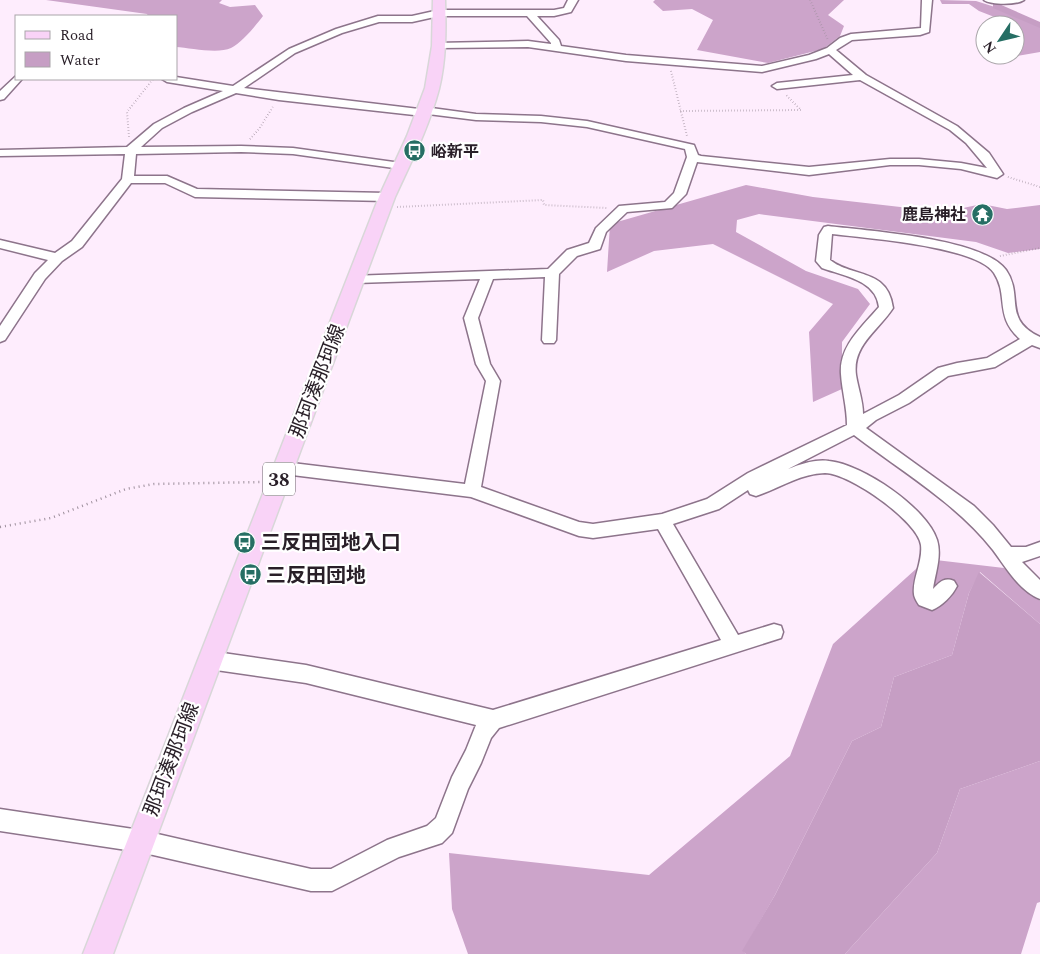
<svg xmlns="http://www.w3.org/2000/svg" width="1040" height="954" font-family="Spectral,'Noto Sans JP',serif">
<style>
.forest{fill:#cca4ca}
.water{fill:#c69ec4}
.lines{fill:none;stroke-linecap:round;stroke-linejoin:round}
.canal{fill:#c69ec4;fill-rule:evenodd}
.minor-casing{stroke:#8d748b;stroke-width:3}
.major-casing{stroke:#d8d7d8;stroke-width:3}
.path-far1{stroke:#9d8f9c;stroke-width:2;stroke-dasharray:0.5 2.5;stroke-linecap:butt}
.path{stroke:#9d8f9c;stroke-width:2.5;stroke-dasharray:1 4;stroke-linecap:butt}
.minor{fill:#fff;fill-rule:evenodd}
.major{fill:#f9d3f7;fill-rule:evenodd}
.labels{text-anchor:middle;stroke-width:4.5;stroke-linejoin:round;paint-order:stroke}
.far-poi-label{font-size:16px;font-weight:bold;fill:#291f28;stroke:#fff;text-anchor:start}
.shield{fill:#fff;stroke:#696268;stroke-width:1}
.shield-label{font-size:19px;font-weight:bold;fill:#291f28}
.street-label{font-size:20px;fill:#291f28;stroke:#fff}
.poi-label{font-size:20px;font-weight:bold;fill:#291f28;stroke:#fff;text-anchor:start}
</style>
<rect width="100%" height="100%" fill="#feedfd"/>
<!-- forest -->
<path class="forest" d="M46,0H222L219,3L230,7L255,5L263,16C256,25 242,43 231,48C218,54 190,48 176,47V16H148L147,14Z
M655,0H844L828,15L844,26L840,36L823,49L768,63L697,50L713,20L692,9L663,11L653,2Z
M940,0L976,1L998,8L1040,27V52L1017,56L1015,55V25L979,11L969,4H942Z
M746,185L813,197L944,212L982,204L1007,209L1040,205V249L1008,253L976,242L759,214L737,220L736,232L806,271L858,289L870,304L842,342V389L813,402L809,332L833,304L713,244L654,251L607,272L610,224Z
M927,559L1004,568L1040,601V624L980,572L969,593L952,655L894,677L881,727L852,741L775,895L743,951L746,954H468L452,909L449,853L649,875L790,756L833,644Z
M1040,761V902L1037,903L1021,954H845L937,853L960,789Z"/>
<!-- water -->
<path class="water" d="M979,572L1040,624V761L960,789L937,853L845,954H746L742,951L775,895L852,741L881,727L894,677L952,655L969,593Z"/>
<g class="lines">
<!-- canal -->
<path class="canal" d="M993,4H999L1040,22V28L993,8Z"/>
<defs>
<path id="minor" d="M568,0H578L571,12L554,16H537L559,40L561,46L626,55L762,66L809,55L827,48L840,38L851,34L921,28L922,0H932L929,32L920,35L852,40L836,50L866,75L957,126L989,153L1003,174L997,178L961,169L919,165H890L809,175L697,162L686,194L672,208L627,212L606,232L600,249L577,256L559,274L556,340L554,343H544L542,340L545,277L493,279L478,318L490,364L500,381L481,487L579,522L593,524L662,514L707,499L748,473L847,425C847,407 842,391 841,374C839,346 862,327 879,307C876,280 844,276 822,268L816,261L819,235L824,227L828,226C868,231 983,238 1006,270C1024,296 1002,319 1040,337V348L1032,345L995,367L948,376L909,403L876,420L866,428L974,506L993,525L1011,547H1026L1040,542V556L1022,562L1040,580V599C1019,591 1005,566 993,550C956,503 901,471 854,435L788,469C801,464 815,459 829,461C862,464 927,508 937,540C942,556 935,574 933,589C940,582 944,577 954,581L957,586C952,596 942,606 932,610L919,605C917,602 914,597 914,594C912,579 923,562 921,545C918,521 849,473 825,473C799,474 780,488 756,496L750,494L748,490L719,509L673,524L738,635L774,624L781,626L783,632L781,638L499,728L491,738L481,763L468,789L452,833L442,843L399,857L332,891H311L140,852L0,831V809L140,830L311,869H331L387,840L427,826L436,818L452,777L466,750L476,725L306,683L209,669L202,666L200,660L202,654L209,651L306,665L493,710L721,640L658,529L593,538L579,536L471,497L284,474L278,472L276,468L278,464L284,462L465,484L486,381L476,364L464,318L480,279L356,283L349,279L351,276L548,269L567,250L589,243L596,228L619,206L665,202L674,193L687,157L685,149L587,127L541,122L476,120L428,114L423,116L279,100L236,93L192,112L162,128L141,147L241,146L293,148L401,163L407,166L401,169L293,154L241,152L136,154L134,176H167L197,189L387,193L393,197L387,201L195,197L165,183H131L82,247L62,261L45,279L5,340L0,342V326L35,273L48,260L0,248V240L55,253L72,241L122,179L125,154L0,156V150L127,147L154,124L184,108L223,91L167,82L162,79L176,77L233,86L289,49L336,29L378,16H412L439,10H554L564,8ZM439,16H527L551,43V44L528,41L436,43V47L439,48L528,47L626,61L762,72L816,59L829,54L853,75L777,83L772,86L777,89L860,80L950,130L966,143L987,168L961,163L919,159H890L809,167L701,156L698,155L694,145L587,121L541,116L476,114L424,107L419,109L244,88L295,53L342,33L379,22H412ZM832,234C864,238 977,246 994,273C1009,296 994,316 1020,339L987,358L957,363L938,368L899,395L863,414C863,401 858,388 856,375C852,345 879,330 893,308C888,268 853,278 830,260Z
M984,0H1024C1017,5 991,5 984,0Z
M16,76V79H22L4,99L0,100V91Z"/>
<path id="major" d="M433,0H445C446,30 446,60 439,89C429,127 411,162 395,197L113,954H83L379,197L407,136L425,88L432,46Z"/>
</defs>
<!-- minor casing -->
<use href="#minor" class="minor-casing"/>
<!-- major casing -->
<use href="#major" class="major-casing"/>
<!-- path-far1 -->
<path class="path-far1" d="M810,0L828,40
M671,71L687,136
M680,111L801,110L786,95
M129,137L127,112L153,79
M250,139L259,129L274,105
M1008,177L1040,187
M397,207L543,200L544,205L607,208
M1000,256L1040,248"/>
<!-- path -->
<path class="path" d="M0,527L51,518L126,489L154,484L262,482"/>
<!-- minor -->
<use href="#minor" class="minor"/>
<!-- major -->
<use href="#major" class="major"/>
</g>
<!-- icons -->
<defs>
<symbol id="bus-disc" viewBox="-11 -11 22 22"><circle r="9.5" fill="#266e64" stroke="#fff"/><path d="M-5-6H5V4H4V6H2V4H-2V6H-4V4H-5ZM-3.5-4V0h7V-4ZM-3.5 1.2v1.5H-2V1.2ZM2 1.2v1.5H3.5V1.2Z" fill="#fff"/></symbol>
<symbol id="temple-disc" viewBox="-11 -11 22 22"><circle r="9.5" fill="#266e64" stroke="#fff"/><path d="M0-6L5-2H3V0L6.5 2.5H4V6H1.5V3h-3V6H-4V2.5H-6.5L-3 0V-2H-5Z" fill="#fff"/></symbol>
</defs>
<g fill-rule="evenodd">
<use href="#bus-disc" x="402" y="138" width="25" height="25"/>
<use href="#temple-disc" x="970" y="202" width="25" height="25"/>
<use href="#bus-disc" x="232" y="530" width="25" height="25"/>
<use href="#bus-disc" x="238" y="562" width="25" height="25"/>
</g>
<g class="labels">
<!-- far-poi labels -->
<g class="far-poi-label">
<text x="431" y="157">峪新平</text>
<text x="966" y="220" text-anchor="end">鹿島神社</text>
</g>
<!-- shield labels -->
<rect class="shield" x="263" y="462.5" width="32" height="33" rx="4"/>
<g class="shield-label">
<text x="279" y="486">38</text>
</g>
<!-- street labels -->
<g class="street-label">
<text transform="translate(317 381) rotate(-69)" y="7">那珂湊那珂線</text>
<text transform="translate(171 759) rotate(-69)" y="7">那珂湊那珂線</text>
</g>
<!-- poi labels -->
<g class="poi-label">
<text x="261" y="549">三反田団地入口</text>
<text x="266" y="582">三反田団地</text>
</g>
</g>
<!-- legend -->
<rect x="15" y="15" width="162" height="65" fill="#ffffff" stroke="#a9a5a9"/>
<rect x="25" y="31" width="25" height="8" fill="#f9d3f7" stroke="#a9a5a9"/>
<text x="60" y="40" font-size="15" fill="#291f28">Road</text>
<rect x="25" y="52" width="25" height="15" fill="#c69ec4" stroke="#a9a5a9"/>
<text x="60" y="65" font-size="15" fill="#291f28">Water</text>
<!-- north arrow -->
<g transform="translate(1000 40) rotate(235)"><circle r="24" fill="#ffffff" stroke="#a9a5a9"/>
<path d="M0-4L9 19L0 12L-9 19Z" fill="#266e64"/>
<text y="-8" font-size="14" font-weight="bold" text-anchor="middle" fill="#291f28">N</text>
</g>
</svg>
